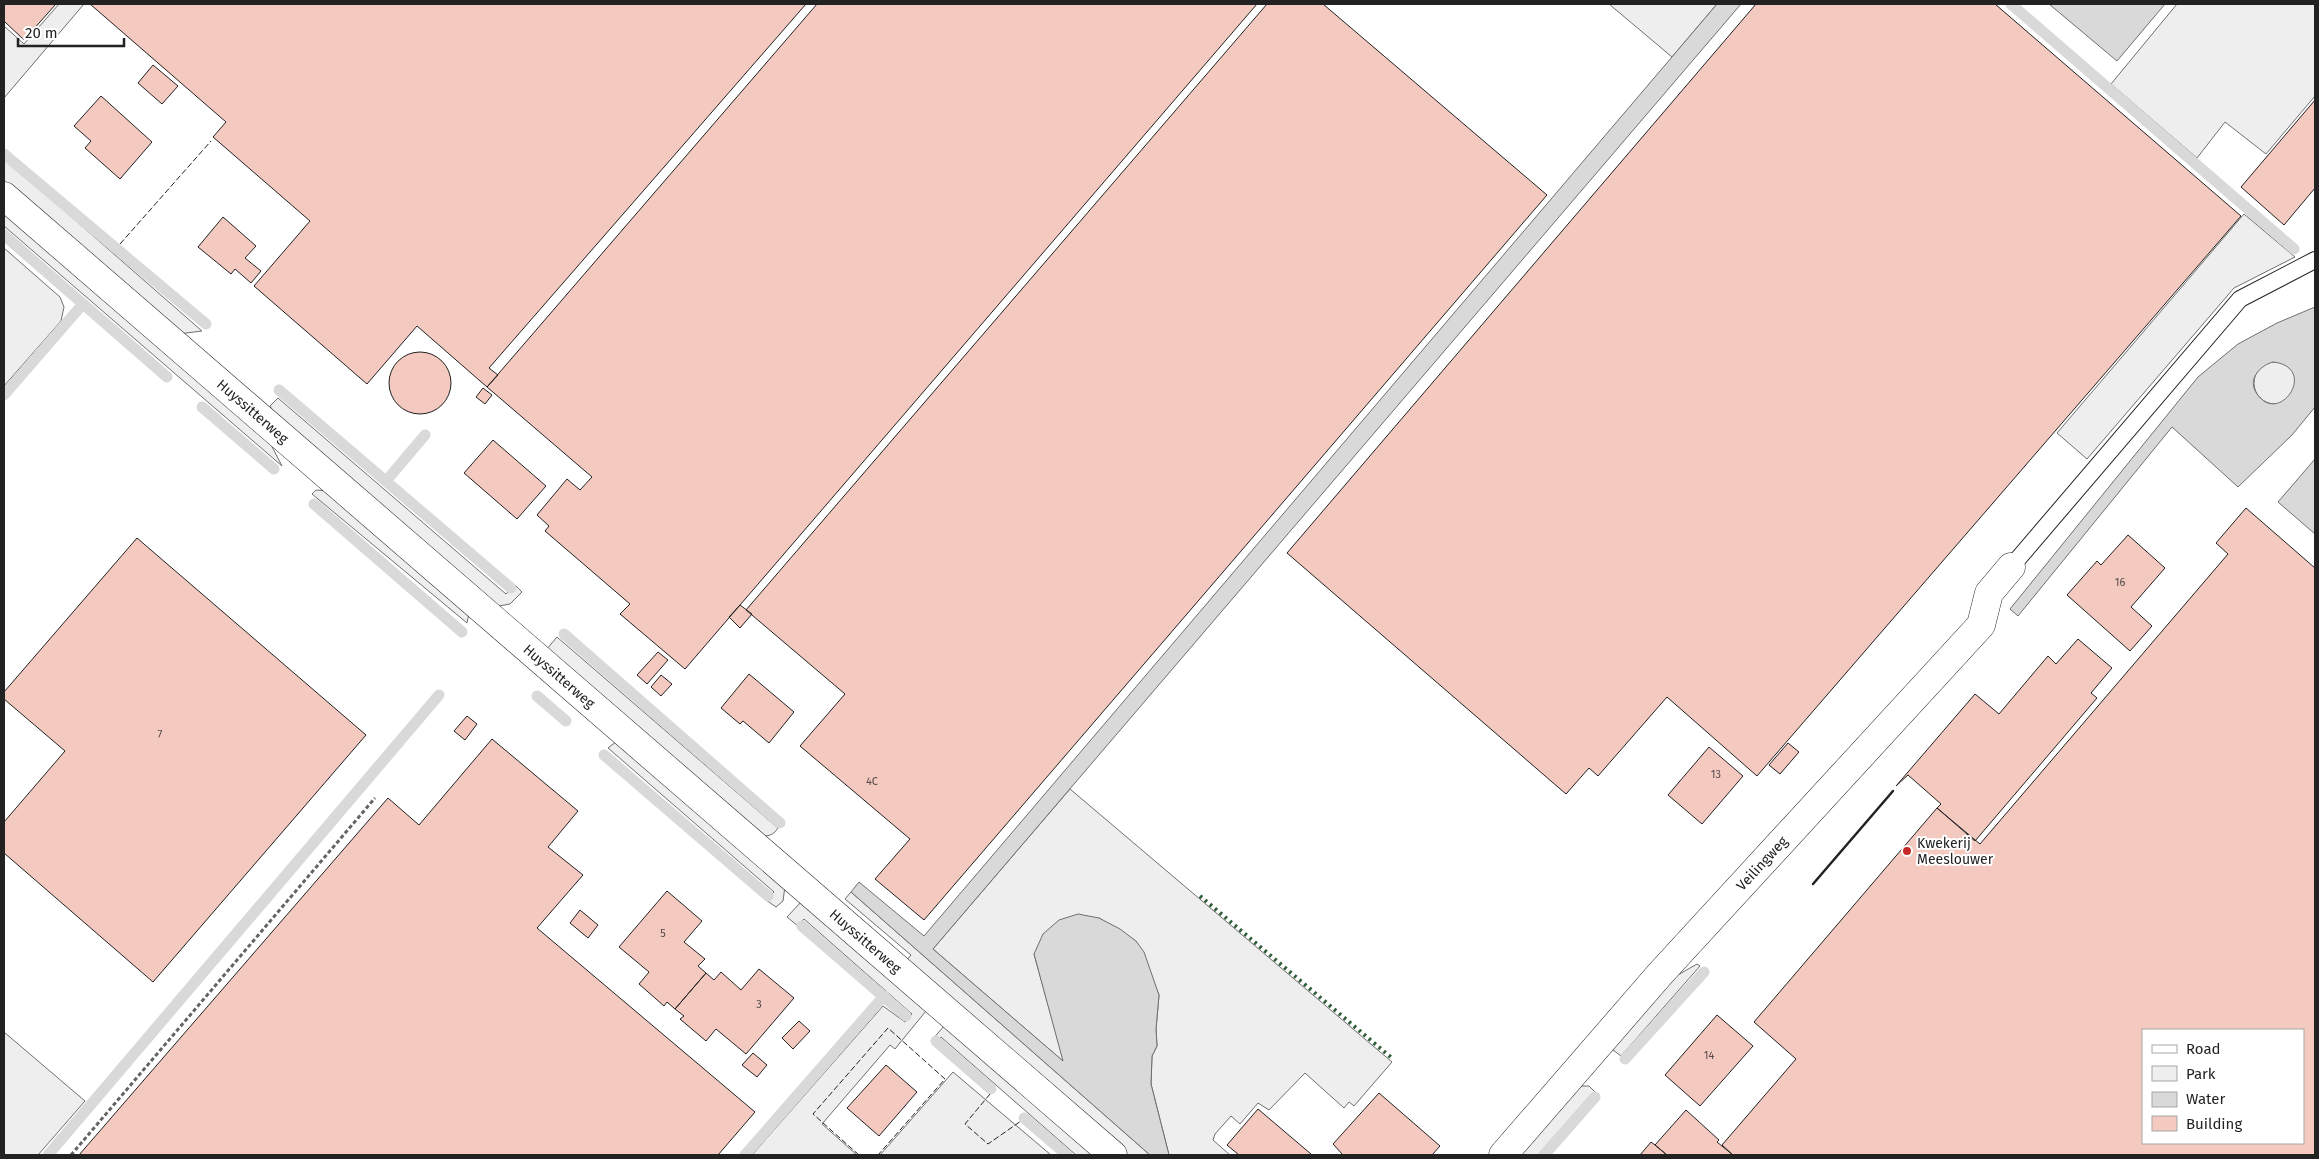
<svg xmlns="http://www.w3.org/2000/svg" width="2319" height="1159" font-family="'Fira Sans',sans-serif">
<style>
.green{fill:#eee;stroke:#6f6f6f}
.water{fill:#d9d9d9;stroke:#6f6f6f;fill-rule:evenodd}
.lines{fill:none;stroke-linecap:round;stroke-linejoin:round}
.stream{stroke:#d9d9d9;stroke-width:11}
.building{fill:#f3c9c0;stroke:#222;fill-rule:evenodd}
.service-casing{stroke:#222;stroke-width:18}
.minor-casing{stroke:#222;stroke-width:29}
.path{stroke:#646464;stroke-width:3;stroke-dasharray:4 2.5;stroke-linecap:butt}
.service{stroke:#fff;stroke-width:16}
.minor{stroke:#fff;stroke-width:28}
.hedge{stroke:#2f5e38;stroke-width:4;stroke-dasharray:2.5 4;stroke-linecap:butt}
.fence{stroke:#222;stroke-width:1;stroke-dasharray:6 2.5;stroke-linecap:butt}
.wall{stroke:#222;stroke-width:2.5}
.poi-dot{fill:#c62828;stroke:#fff;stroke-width:2}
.labels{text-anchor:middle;stroke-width:4;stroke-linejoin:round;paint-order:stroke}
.number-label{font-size:11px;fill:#564c4a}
.street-label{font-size:14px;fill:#222;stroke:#fff}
.poi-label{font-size:14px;fill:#222;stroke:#fff;text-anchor:start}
</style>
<rect width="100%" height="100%" fill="#fff"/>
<!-- green -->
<path class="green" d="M59,4H84L4,98V26L24,44Z
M1609,4H1717L1672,57Z
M2177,4H2315V96L2266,154L2225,122L2197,158L2111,84Z
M4,158L202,331L178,334L4,181Z
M4,210L268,439L282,466L4,226Z
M2244,214L2295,257L2234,288L2087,459L2057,433Z
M4,248L60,297L64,307L61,321L4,386Z
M2254 383a21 21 0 1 1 42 0a21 21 0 1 1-42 0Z
M278,398L506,594L515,585L522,592L510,604L499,606L275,416L270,406Z
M316,490L328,491L469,613L467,623L312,494Z
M557,637L778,828C773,836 767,837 758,835L546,650Z
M617,741L785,886L783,901L776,907L766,900L774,892L608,748Z
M1070,789L1392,1062L1354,1106L1349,1102L1344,1108L1305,1073L1269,1110L1258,1103L1240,1124L1231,1116L1215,1134L1213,1140L1230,1155H1169L1151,1084L1152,1056L1157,1046L1156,1029L1159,995L1136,941L1099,918L1034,954L1064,1062L933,949Z
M851,892L1150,1155H1127L905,962L911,955L845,899Z
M801,902L926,1011L895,1049L890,1045L822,1124L857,1155H752L883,1006L905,1022L912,1014L804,919L798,926L787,917Z
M1697,964L1700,966L1621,1056L1609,1047L1669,980Z
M945,1025L1096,1155H1076L941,1037L933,1044L931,1041Z
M4,1032L85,1101L38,1155H4Z
M953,1072L1051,1155H880Z
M1582,1086H1589L1595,1092L1539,1155H1518L1573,1090Z"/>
<!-- water -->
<path class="water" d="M1717,4H1741L933,949L1063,1061L1034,954L1043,934L1059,920L1078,914L1099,918L1120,929L1136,941L1144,952L1159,995L1156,1029L1157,1046L1152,1056L1151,1084L1169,1155H1150L851,892L859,882L924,936Z
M2049,4H2165L2117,61Z
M2315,307V407L2292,435L2238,487L2172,427L2018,616L2010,609L2198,377L2238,344L2277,323ZM2273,362C2319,367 2280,427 2257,394C2247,380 2259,366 2273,362Z
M2315,459V534L2278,502Z"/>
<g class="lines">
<!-- stream -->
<path class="stream" d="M2011,4L2294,249
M4,154L206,324
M4,235L167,377
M279,390L511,588
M4,395L82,305
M202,407L274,469
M386,481L425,435
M314,504L462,632
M564,634L780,823
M537,696L566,721
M604,755L768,896
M802,926L906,1016
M936,1041L991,1089
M1625,1059L1704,972
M1024,1118L1067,1155
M48,1155L439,695
M745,1155L884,996
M1544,1155L1595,1097"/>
</g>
<!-- building -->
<path class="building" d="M4,4H56L24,40L4,21Z
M90,4H806L489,368L498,375L487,387L417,326L367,384L254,286L310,221L213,137L226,122Z
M817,4H1257L685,669L620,614L630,604L545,531L549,526L537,515L567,479L580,490L592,477L487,387Z
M1267,4H1323L1547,195L924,920L875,879L910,839L800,746L845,694L746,610Z
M1756,4H1995L2241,216L1757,776L1667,697L1598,776L1589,768L1566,794L1287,553Z
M153,65L178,86L162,104L138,83Z
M101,96L152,142L120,179L85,148L91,141L74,126Z
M2315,100V188L2284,225L2241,187Z
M223,217L256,246L245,258L261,271L251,283L235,269L231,274L198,247Z
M389 383a31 31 0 1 1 62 0a31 31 0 1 1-62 0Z
M483,388L492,395L485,404L476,397Z
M493,440L546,486L517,519L464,473Z
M2246,508L2315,568V1155H1733L1722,1145L1796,1059L1754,1022L1937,808L1980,844L2228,554L2216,543ZM2143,1030H2303V1143H2143Z
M2128,535L2165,568L2131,607L2152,626L2130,651L2067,595L2097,561L2101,565Z
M137,538L366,735L153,982L4,853V822L65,751L4,699V692Z
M740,605L752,614L740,628L729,617Z
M2078,639L2112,668L2091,693L2097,698L1975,841L1937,808L1941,804L1908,775L1896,786L1975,694L1999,714L2048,656L2056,664Z
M658,652L668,660L647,684L637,675Z
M749,674L794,712L769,743L743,721L740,724L721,708Z
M661,675L672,684L661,696L651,687Z
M467,716L477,724L465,740L454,731Z
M492,739L578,811L548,847L583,875L537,928L755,1112L718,1155H79L388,798L419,825Z
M1788,743L1799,752L1780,774L1769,765Z
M1709,747L1743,776L1702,824L1668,795Z
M667,891L702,921L684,942L705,959L698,966L706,973L675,1009L667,1002L664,1006L639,984L649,972L619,947Z
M580,910L598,925L588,938L570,923Z
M759,969L794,998L746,1054L716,1029L706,1041L680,1019L684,1016L675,1009L706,973L714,980L721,972L741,990Z
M1717,1015L1753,1046L1700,1106L1665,1075Z
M799,1021L810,1031L793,1049L782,1038Z
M753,1053L767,1065L757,1077L742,1065Z
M886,1065L917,1092L879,1136L847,1108Z
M1379,1093L1440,1146L1432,1155H1343L1333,1144Z
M1258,1109L1311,1154L1310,1155H1239L1227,1145Z
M1686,1110L1719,1140L1717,1142L1733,1155H1667L1655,1145Z
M1651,1142L1655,1145L1667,1155H1640Z"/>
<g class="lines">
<defs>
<path id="service" d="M2011,567L2240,299L2315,260"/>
<g id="minor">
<path id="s1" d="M4,196L1113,1155"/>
<path id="s2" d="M1503,1155L1660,974L1981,625L1989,593L2011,567"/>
</g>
</defs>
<!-- service casing -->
<use href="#service" class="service-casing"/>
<!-- minor casing -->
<use href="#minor" class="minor-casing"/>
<!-- path -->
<path class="path" d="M71,1155L375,798"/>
<!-- service -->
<use href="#service" class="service"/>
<!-- minor -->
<use href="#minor" class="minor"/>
<!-- hedge -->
<path class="hedge" d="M1200,896L1393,1059"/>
<!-- fence -->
<path class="fence" d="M120,244L211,141
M990,1094L965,1124L988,1144L1021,1121
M859,1155L813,1114L888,1028L945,1079L878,1155"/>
<!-- wall -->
<path class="wall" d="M1813,884L1893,791"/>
</g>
<!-- markers -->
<circle class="poi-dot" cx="1907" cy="851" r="5"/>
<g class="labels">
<!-- number labels -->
<g class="number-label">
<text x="2120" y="586">16</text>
<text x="160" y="738">7</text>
<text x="1716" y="778">13</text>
<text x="872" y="785">4C</text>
<text x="663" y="937">5</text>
<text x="759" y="1008">3</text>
<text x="1709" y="1059">14</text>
</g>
<!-- street labels -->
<g class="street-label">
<text dy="5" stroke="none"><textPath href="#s1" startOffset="329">Huyssitterweg</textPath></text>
<text dy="5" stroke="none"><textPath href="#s1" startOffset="734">Huyssitterweg</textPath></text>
<text dy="5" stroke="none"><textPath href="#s2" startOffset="390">Veilingweg</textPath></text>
<text dy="5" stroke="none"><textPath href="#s1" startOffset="1139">Huyssitterweg</textPath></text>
</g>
<!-- poi labels -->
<g class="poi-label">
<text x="1917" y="848">Kwekerij<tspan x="1917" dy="16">Meeslouwer</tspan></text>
</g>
</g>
<!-- border -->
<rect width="2319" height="1159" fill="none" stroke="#222222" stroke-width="10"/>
<!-- legend -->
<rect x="2142" y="1029" width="162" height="115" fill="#ffffff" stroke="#a7a7a7"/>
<rect x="2152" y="1045" width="25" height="8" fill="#ffffff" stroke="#a7a7a7"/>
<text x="2186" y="1054" font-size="15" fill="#222222">Road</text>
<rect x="2152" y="1066" width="25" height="15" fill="#eeeeee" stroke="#a7a7a7"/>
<text x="2186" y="1079" font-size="15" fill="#222222">Park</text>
<rect x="2152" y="1092" width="25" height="15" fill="#d9d9d9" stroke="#a7a7a7"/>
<text x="2186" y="1104" font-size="15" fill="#222222">Water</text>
<rect x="2152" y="1116" width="25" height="15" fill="#f3c9c0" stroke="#a7a7a7"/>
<text x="2186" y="1129" font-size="15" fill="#222222">Building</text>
<!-- scale -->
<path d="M18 38v8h106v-8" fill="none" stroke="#222222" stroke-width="2.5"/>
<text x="25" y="38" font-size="15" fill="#222222" stroke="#ffffff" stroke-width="4" paint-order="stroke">20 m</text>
</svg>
